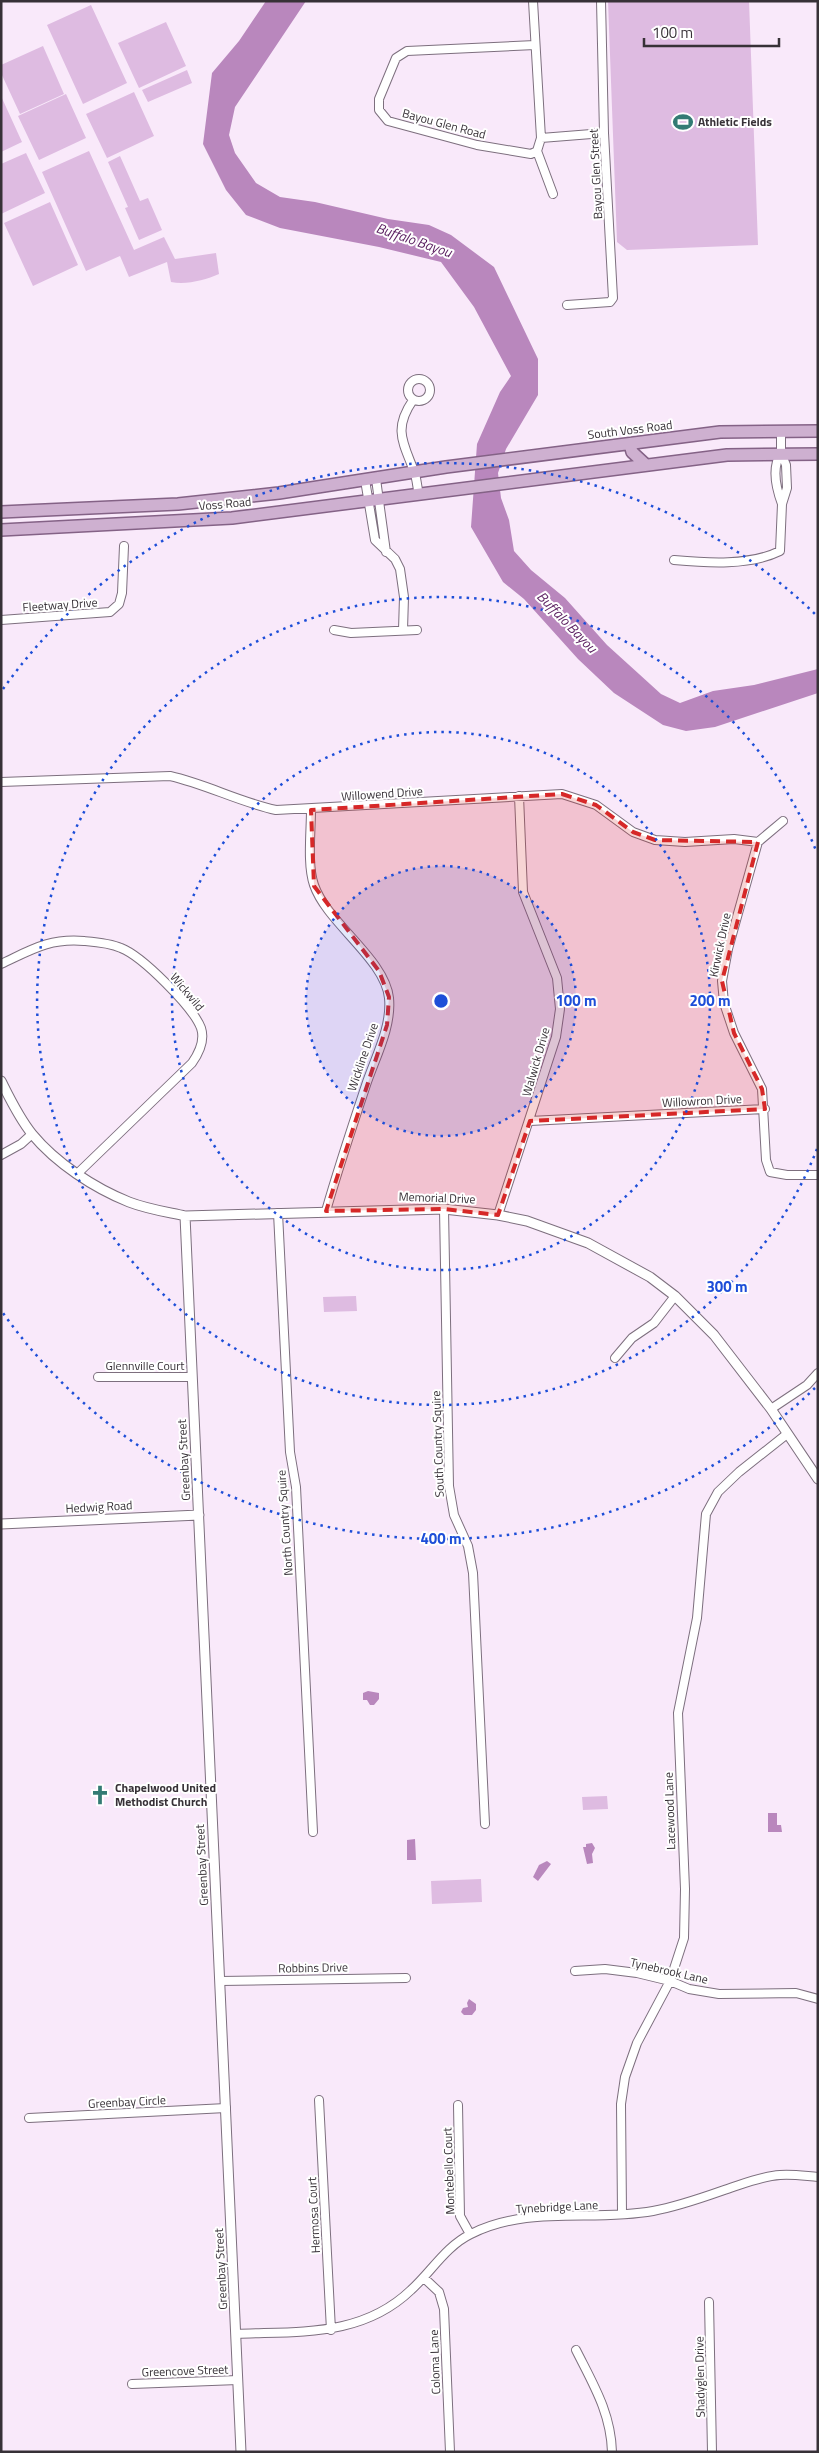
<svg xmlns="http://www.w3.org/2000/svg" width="819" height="2453" font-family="'Titillium Web',sans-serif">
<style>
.green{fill:#debbe1}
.water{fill:#b987bd}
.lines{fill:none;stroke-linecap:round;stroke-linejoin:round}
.minor-casing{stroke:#7d6f7e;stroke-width:10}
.tertiary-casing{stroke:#7d6f7e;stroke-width:11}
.primary-casing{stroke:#846286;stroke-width:14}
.minor{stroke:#fff;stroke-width:8}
.tertiary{stroke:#fff;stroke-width:9}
.primary{stroke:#ceb0d0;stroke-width:11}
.marked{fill:#d62828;fill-opacity:0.2;stroke:#d62828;stroke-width:4;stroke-dasharray:10 6;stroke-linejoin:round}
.ring{fill:none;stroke:#1d4ed8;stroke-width:2.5;stroke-dasharray:2.5 5}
.labels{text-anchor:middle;stroke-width:4;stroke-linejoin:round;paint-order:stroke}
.poi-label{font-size:12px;font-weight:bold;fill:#373137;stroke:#fff;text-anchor:start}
.street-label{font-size:12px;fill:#373137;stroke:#fff}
.water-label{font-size:14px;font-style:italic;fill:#581c5e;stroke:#fff}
.centre{fill:#1d4ed8;stroke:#fff;stroke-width:2.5}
.ring-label{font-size:15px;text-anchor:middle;font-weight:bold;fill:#1d4ed8;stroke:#fff;stroke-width:4;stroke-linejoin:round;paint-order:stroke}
</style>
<rect width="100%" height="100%" fill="#f9e9fa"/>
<!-- green -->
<path class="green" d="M608,1H749L758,245L627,250L617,242Z
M91,5L127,83L83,104L47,25Z
M166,22L186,66L139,88L118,43Z
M43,46L64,94L20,114L1,73V65Z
M187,70L192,83L148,102L142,90Z
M134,92L154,136L107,158L86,114Z
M66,94L86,138L39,160L18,116Z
M1,96L22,142L1,152Z
M89,151L134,250L164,237L175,259L216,253L219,274C205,280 187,285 171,282L167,262L129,277L120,256L86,271L42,172Z
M26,153L45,193L1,214V164Z
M120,156L140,201L148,198L162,230L139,240L125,208L128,207L108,162Z
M50,202L78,265L33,286L4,223Z
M356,1296L357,1311L324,1312L323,1297Z
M607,1796L608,1809L583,1810L582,1797Z
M481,1879L482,1902L432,1904L431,1881Z"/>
<!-- water -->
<path class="water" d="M266,1H306L235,107L229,135L235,153L256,183L280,197L315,202L388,219L429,225L451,235L494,267L538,359V395L506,449L498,473L501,498L509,520L514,551L531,570L565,598L607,645L639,674L661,694L680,703L713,691L754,685L818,669V693L715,727L686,731L663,725L614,693L578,659L524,599L503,582L471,527L477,444L500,392L511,376L474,307L441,262L379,247L280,228L246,215L226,190L203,144L212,73L239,41Z
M368,1691L379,1693V1699L374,1705H370L367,1700H363V1693Z
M768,1813H777V1825H781L782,1832H768Z
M415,1839L416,1860H407V1840Z
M592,1843L595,1848L592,1854L593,1863L587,1864L583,1847H586V1844Z
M547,1861L551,1864L538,1881L533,1877L539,1865Z
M469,1999L476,2004V2010L472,2015H464L461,2012L463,2008L468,2007L467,2003Z"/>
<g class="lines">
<defs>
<path id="minor" d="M533,1L541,138L537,151L531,154L477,145L388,121L379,110V99L396,58L407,51L535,45
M541,138L604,133
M537,151L553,194
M567,305L610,302L613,298L604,133L601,1
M408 390a11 11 0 1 1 22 0a11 11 0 1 1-22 0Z
M413,400C393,429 403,442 414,471C417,479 417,487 419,495
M781,453C771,468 776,488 782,504
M376,479L386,552
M365,480L375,540L395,559L400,569L404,597L403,630
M674,560C707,563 750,566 780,551L782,504L787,488L786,465L781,453V430
M1,620L110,612L119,604L122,593L124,546
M334,630L351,633L417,630
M1,782L170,776C206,784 239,802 276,810L562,794L596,805L633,832L655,840L685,842L734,839L758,842
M311,810C311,832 307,865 314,885C327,923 385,959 389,998C392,1027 375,1058 366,1085C352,1127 338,1169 326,1211
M783,821L758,842L728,949L722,981L724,1003L734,1033L762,1089L766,1160L770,1172L787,1175H818
M1,964C31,950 49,938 84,941C96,942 110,943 121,948C142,956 193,1007 201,1028C205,1040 199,1053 192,1063L77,1174
M530,1121L765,1109
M1,1155L21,1144L32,1134
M444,1209L449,1486L454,1515L468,1546L473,1573L485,1824
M278,1213L290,1452L296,1487L313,1832
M498,1215L556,1037L560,1009L557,978L523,892L519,796
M615,1358L632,1338L654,1323L675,1296
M98,1377H192
M771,1409L807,1385L818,1373
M575,1971L605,1969L637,1973L670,1981L689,1989L719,1994L796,1993L818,1999
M220,1981L406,1978
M319,2100L331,2330
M458,2105L460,2216L470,2234
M29,2118L226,2108
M622,2213L621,2104L625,2077L637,2043L670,1981L684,1938L685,1889L678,1713L697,1618L706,1514L718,1492L739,1472L787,1434
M424,2278L439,2292L444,2309L450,2452
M709,2302L712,2452
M237,2334C300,2331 362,2337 411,2290C431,2272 446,2246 471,2234C528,2205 593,2222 653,2211C681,2206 707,2196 733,2187C748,2182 764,2176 780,2175C793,2174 805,2176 818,2177
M576,2350C593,2384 611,2413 612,2452
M132,2384L238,2380"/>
<path id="tertiary" d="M1,1081C10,1099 19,1118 32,1134C56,1163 94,1188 129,1202C147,1209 167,1212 185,1216L444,1209L498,1215L527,1221L588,1243L650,1277L675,1296L714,1335L771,1409L818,1479
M185,1216L241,2452
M1,1524L199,1515"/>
<path id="primary" d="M630,444L632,452L646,465
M1,512L178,504L279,493L446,467L720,432L818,431
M1,530L232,518L727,455L818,454"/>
</defs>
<!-- minor casing -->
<use href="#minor" class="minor-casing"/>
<!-- tertiary casing -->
<use href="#tertiary" class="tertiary-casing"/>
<!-- primary casing -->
<use href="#primary" class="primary-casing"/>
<!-- minor -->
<use href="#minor" class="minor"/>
<!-- tertiary -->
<use href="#tertiary" class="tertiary"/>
<!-- primary -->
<use href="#primary" class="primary"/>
</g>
<!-- marked area -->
<path class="marked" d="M562,794L596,805L633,832L655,840L758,842L722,981L734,1033L762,1089L765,1109L530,1121L498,1215L444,1209L326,1211L387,1025L389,997L379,971L314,886L311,810Z"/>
<!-- distance rings -->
<circle cx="441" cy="1001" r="135" fill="#1d4ed8" fill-opacity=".12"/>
<g class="ring">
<circle cx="441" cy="1001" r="135"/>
<circle cx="441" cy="1001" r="269"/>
<path d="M817 1149A404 404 0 1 1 817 853"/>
<path d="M815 1388A538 538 0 0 1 3 1313M3 689A538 538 0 0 1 815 614"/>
</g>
<!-- icons -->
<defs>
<symbol id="stadium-bare" viewBox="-9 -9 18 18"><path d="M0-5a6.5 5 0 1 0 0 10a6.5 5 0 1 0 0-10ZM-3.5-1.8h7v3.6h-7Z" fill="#337b74" stroke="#fff" stroke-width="2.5" paint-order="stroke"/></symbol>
<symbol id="church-bare" viewBox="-9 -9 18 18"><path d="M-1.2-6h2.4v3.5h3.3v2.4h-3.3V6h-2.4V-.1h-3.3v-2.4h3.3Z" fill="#337b74" stroke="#fff" stroke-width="2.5" paint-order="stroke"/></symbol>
</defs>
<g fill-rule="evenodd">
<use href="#stadium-bare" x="669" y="108" width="28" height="28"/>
<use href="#church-bare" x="86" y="1781" width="28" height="28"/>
</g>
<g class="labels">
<!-- poi labels -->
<g class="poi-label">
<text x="698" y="126">Athletic Fields</text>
<text x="115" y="1792">Chapelwood United<tspan x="115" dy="14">Methodist Church</tspan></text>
</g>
<!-- street labels -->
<g class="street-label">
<text transform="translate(444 124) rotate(15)" y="4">Bayou Glen Road</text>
<text transform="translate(596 174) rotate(-93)" y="4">Bayou Glen Street</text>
<text transform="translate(630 430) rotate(-7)" y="4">South Voss Road</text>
<text transform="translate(225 504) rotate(-5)" y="4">Voss Road</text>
<text transform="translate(60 605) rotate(-4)" y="4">Fleetway Drive</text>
<text transform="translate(382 794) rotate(-4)" y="4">Willowend Drive</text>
<text transform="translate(720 945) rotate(-78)" y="4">Kirwick Drive</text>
<text transform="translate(187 992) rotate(50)" y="4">Wickwild</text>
<text transform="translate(363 1057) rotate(-71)" y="4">Wickline Drive</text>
<text transform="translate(536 1062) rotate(-74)" y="4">Walwick Drive</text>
<text transform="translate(702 1101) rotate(-3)" y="4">Willowron Drive</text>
<text transform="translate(437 1198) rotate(2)" y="4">Memorial Drive</text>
<text x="145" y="1370">Glennville Court</text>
<text transform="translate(438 1444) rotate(-92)" y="4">South Country Squire</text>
<text transform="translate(184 1460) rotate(-93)" y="4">Greenbay Street</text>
<text transform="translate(99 1507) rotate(-3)" y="4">Hedwig Road</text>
<text transform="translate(285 1523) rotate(-94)" y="4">North Country Squire</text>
<text transform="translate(670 1811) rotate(-92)" y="4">Lacewood Lane</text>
<text transform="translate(202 1865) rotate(-93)" y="4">Greenbay Street</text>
<text transform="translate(313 1968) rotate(-1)" y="4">Robbins Drive</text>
<text transform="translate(669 1971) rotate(13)" y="4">Tynebrook Lane</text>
<text transform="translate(127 2102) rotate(-3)" y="4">Greenbay Circle</text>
<text transform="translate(449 2171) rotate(-92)" y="4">Montebello Court</text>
<text transform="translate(557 2207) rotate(-3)" y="4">Tynebridge Lane</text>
<text transform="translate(314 2215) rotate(-93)" y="4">Hermosa Court</text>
<text transform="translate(221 2269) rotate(-93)" y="4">Greenbay Street</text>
<text transform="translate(435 2362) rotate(-92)" y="4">Coloma Lane</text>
<text transform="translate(185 2371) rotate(-2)" y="4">Greencove Street</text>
<text transform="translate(700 2377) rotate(-91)" y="4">Shadyglen Drive</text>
</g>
<!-- water labels -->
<g class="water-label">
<text transform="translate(414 240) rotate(19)" y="5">Buffalo Bayou</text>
<text transform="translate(567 622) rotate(46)" y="5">Buffalo Bayou</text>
</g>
</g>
<circle cx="441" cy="1001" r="8" class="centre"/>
<g class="ring-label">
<text x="576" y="1006">100 m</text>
<text x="710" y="1006">200 m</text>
<text x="727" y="1292">300 m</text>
<text x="441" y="1544">400 m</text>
</g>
<!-- border -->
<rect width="819" height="2453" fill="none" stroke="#373137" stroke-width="5"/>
<!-- scale -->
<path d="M644 38v8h135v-8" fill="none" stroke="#373137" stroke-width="2.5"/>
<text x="652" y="38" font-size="15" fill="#373137" stroke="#ffffff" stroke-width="4" paint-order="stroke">100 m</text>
</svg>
